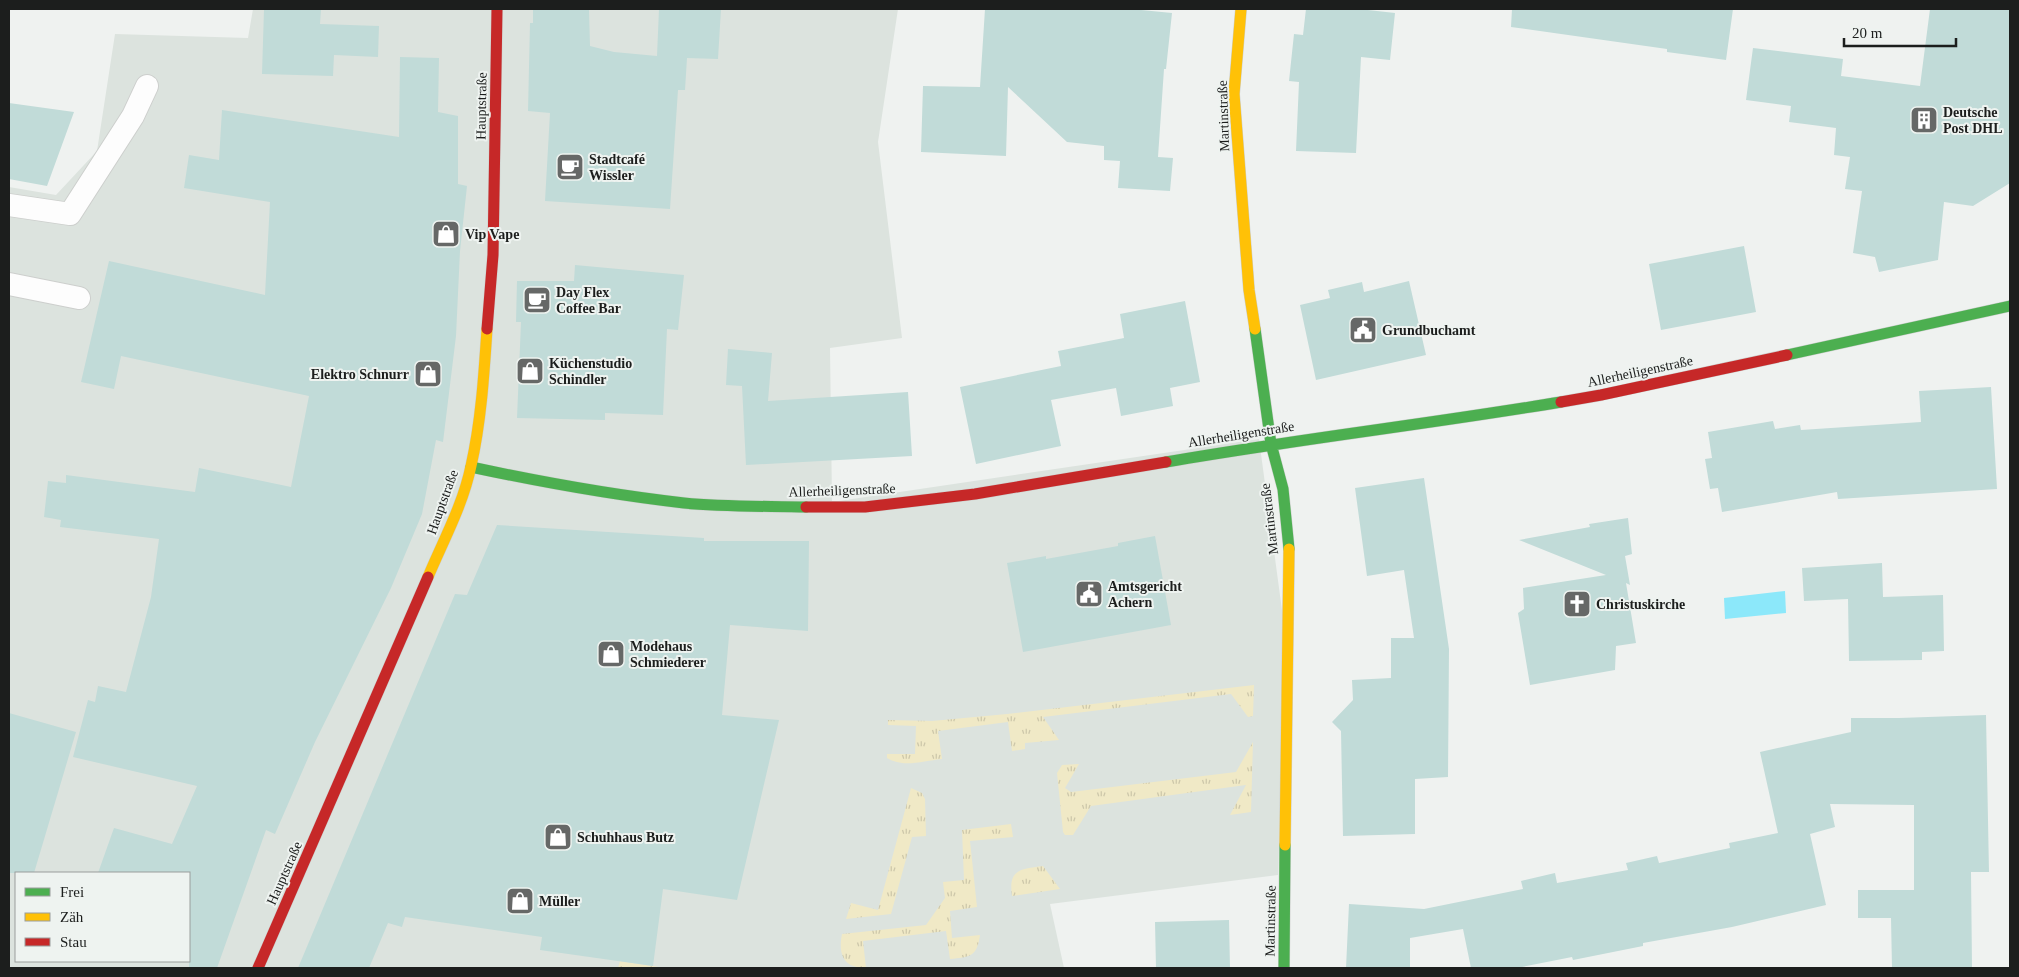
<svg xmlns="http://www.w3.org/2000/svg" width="2019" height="977" font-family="'Times New Roman',serif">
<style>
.built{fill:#dce3de;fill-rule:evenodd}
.grass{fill:url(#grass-tufts)}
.water{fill:#8ce8fa}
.building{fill:#c1dbd8}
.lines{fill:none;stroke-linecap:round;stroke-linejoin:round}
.lane-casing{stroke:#cdcfcd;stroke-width:24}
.fast-casing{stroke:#cdcfcd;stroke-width:12}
.slow-casing{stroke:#cdcfcd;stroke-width:12}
.jam-casing{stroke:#cdcfcd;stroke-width:12}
.lane{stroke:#fdfdfd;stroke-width:22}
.fast{stroke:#4caf50;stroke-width:11}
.slow{stroke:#ffc107;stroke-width:11}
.jam{stroke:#c62828;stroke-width:11}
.labels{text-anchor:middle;stroke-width:4;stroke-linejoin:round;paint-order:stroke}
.street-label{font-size:14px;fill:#1c1e1d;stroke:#eef3f0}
.poi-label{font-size:14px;font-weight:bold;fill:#1c1e1d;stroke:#eef3f0;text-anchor:start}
</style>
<defs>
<pattern id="grass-tufts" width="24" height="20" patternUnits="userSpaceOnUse" patternTransform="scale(1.25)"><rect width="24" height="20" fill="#f0e9c6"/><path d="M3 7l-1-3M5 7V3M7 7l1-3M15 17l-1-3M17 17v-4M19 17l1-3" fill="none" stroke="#cdc7aa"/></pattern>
</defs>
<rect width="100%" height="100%" fill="#eff2f0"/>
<!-- built -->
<path class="built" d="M253,9H898L878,142L902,338L830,348L832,502L1259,439L1286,640L1278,875L1050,904L1064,968H9V187L56,195L97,151L115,34L248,38ZM16,873H189V961H16Z"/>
<!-- grass -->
<path class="grass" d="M1254,685L1253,716L1248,717L1231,694L1043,717L1059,740L1025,743V749L1012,751L1008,722L938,731L942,759C923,761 903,768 887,758V754H915L916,726L888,725V720L932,721L1007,714Z
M1253,742L1251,812L1230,815L1246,785L1091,806L1073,835H1065L1063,832L1057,773L1062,765L1079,764L1065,788L1071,792L1236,772Z
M911,788L922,793L925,799L926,836L912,837L891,914L846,919L851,903L878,910Z
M1011,824L1013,837L970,841L977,907L950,911L952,938L980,935C977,957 970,957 950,959L946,931L863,941L866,968C843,968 838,954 842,934L926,925L945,898L943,882L964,880L962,830Z
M1043,866L1060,889L1012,896C1008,869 1021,869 1043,866Z
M620,961L665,968H618Z"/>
<!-- water -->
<path class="water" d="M1785,591L1786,613L1725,619L1724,598Z"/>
<!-- building -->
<path class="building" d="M264,9H321L320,24L379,26L378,57L334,55L333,76L262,74Z
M533,9H589L590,46L614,52L657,56L659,9H721L718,59L687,58L685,90H678L670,209L545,201L550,113L528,111L530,23H533Z
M985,9H1131L1172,13L1166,69H1164L1158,157L1173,158L1170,191L1118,188L1120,161L1104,160V146L1067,142L1008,87L1006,156L921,152L923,86L980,87Z
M1306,9H1359L1395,13L1390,60L1361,57L1356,153L1296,151L1299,82L1289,81L1294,34L1303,35Z
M1512,9H1733L1726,60L1667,52V49L1511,27Z
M1930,9H2010V183L1973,206L1944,202L1938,260L1879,272L1875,257L1853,253L1862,191L1845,189L1850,157L1834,155L1836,128L1789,122L1791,106L1746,100L1753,48L1843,59L1841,76L1920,86Z
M400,57L439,58L438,112L458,116V184L467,186L460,251L456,336L443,442L436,440L422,514L391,588L315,742L275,834L266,830L217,968H189V873H98L114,828L172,844L197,786L73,757L88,700L95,702L98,686L126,692L151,597L159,539L60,527L61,520L44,517L48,481L66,483V475L195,492L199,468L291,487L309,396L121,356L114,389L81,382L109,261L265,295L270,202L184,188L189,155L219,160L222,110L399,137Z
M9,103L74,112L47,186L9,179Z
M1744,246L1756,312L1661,330L1649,264Z
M575,265L684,275L678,330L667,329L663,415L605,413V420L517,418L521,322H516L517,281H574Z
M1409,281L1426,355L1316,380L1300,305L1330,298L1328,290L1362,282L1364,292Z
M1185,301L1200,382L1170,388L1173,406L1121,416L1116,388L1051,400L1061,446L976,464L960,387L1061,366L1058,351L1124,338L1120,314Z
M728,349L772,353L768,401L908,392L912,456L746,465L742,386L726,385Z
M1991,387L1997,489L1838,499L1837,492L1722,512L1718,488L1710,489L1705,459L1712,458L1708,432L1773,421L1775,429L1800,425L1801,430L1921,422L1919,391Z
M1424,478L1449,649L1448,777L1415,779V834L1343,836L1341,731L1332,722L1353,700L1352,680L1391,678V638H1414L1404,570L1367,576L1355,488Z
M1628,518L1632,554L1625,556L1630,585L1626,583L1636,643L1616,646L1615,670L1530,685L1518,613L1524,609L1523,588L1606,575L1519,540L1590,527L1589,524Z
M497,525L704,538V541H809L808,631L730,625L722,715L779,720L737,900L663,889L653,966L540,950L542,937L405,917L402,927L388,923L369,968H298L455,594L467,595Z
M1155,536L1171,625L1023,652L1007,563L1046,556V559L1118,546V543Z
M1882,563L1883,597L1943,595L1944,651L1922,652V660L1849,661L1848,599L1804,601L1802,568Z
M9,713L76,732L34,873H9Z
M1986,715L1989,872H1971L1972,968H1892L1891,918H1858V890H1914V805L1830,804L1835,827L1810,834L1826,905L1732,927L1643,943V946L1573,960L1572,957L1517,968H1471L1463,929L1410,938V968H1346L1349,904L1424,909L1523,889L1521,881L1555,873L1557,883L1628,870L1626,863L1657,856L1659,863L1730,848L1729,843L1778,833L1760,752L1851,732V718H1899Z
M1229,920L1230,968H1156L1155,922Z"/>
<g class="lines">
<defs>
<path id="lane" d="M9,205L70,214L133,116L147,86
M9,284L79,298"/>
<path id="fast" d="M1255,329L1271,444L1283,489L1289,549
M1787,355L2010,306
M1166,462C1298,439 1430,424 1561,402
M471,467C541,482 613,495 684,503C724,507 765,506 806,507
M1284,968L1285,845"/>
<path id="slow" d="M1241,9L1234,94L1249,290L1255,329
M428,577C443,541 463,505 471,466C481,422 484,375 487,329
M1285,845L1289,549"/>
<path id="jam" d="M487,329L493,255L497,9
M1561,402L1601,395L1787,355
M806,507H865L975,494L1166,462
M258,968L428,577"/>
</defs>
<!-- lane casing -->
<use href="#lane" class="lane-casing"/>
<!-- fast casing -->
<use href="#fast" class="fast-casing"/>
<!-- slow casing -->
<use href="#slow" class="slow-casing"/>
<!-- jam casing -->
<use href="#jam" class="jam-casing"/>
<!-- lane -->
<use href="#lane" class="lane"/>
<!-- fast -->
<use href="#fast" class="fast"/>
<!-- slow -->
<use href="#slow" class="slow"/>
<!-- jam -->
<use href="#jam" class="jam"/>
</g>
<!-- icons -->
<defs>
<symbol id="building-square" viewBox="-11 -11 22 22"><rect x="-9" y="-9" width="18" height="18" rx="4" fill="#666867" stroke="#eef3f0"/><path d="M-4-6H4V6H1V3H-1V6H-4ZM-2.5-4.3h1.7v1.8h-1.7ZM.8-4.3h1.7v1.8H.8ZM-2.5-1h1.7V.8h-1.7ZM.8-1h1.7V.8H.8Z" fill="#fff"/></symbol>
<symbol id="cafe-square" viewBox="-11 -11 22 22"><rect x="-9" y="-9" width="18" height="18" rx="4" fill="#666867" stroke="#eef3f0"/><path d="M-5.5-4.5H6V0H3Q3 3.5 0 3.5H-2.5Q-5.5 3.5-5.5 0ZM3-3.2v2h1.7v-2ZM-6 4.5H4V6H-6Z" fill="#fff"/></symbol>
<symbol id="shop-square" viewBox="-11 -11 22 22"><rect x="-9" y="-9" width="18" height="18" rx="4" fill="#666867" stroke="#eef3f0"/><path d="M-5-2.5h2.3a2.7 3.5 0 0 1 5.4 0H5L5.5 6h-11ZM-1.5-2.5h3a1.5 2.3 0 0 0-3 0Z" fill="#fff"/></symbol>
<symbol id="civic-square" viewBox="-11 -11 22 22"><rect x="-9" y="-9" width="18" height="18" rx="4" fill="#666867" stroke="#eef3f0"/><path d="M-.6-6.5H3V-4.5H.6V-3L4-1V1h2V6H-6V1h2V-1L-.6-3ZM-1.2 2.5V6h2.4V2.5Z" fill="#fff"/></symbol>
<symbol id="church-square" viewBox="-11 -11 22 22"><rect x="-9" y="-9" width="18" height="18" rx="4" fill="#666867" stroke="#eef3f0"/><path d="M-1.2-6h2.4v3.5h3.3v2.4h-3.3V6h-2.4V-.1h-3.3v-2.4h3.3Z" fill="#fff"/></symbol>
</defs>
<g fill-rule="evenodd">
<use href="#building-square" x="1908" y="104" width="32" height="32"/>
<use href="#cafe-square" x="554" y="151" width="32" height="32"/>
<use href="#shop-square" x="430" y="218" width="32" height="32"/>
<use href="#cafe-square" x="521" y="284" width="32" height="32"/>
<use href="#civic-square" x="1347" y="314" width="32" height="32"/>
<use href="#shop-square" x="514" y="355" width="32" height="32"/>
<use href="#shop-square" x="412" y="358" width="32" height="32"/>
<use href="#civic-square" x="1073" y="578" width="32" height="32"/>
<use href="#church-square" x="1561" y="588" width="32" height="32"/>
<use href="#shop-square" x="595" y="638" width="32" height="32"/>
<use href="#shop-square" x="542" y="821" width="32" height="32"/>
<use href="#shop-square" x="504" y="885" width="32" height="32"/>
</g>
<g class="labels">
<!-- street labels -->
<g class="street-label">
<text transform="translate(481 106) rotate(-89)" y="5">Hauptstraße</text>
<text transform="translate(1223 116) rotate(-92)" y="5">Martinstraße</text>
<text transform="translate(1640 371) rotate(-12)" y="5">Allerheiligenstraße</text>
<text transform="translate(1241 434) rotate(-9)" y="5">Allerheiligenstraße</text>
<text transform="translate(842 490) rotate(-2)" y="5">Allerheiligenstraße</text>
<text transform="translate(442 502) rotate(-70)" y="5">Hauptstraße</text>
<text transform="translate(1269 519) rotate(-97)" y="5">Martinstraße</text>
<text transform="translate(284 873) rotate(-66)" y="5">Hauptstraße</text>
<text transform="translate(1270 921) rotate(-89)" y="5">Martinstraße</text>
</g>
<!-- poi labels -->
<g class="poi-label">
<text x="1943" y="117">Deutsche<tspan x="1943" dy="16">Post DHL</tspan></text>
<text x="589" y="164">Stadtcafé<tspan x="589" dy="16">Wissler</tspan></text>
<text x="465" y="239">Vip Vape</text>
<text x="556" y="297">Day Flex<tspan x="556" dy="16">Coffee Bar</tspan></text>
<text x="1382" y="335">Grundbuchamt</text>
<text x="549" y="368">Küchenstudio<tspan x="549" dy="16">Schindler</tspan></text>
<text x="409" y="379" text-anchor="end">Elektro Schnurr</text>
<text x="1108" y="591">Amtsgericht<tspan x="1108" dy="16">Achern</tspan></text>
<text x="1596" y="609">Christuskirche</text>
<text x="630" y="651">Modehaus<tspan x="630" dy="16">Schmiederer</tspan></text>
<text x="577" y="842">Schuhhaus Butz</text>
<text x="539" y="906">Müller</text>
</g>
</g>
<!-- border -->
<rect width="2019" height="977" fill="none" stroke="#1c1e1d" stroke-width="20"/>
<!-- legend -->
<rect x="15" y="872" width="175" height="90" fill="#eef3f0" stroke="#9a9e9c"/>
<rect x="25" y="888" width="25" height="8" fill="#4caf50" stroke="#9a9e9c"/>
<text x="60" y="897" font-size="15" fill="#1c1e1d">Frei</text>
<rect x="25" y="913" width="25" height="8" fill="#ffc107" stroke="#9a9e9c"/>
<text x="60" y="922" font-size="15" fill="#1c1e1d">Zäh</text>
<rect x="25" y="938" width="25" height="8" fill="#c62828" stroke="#9a9e9c"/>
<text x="60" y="947" font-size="15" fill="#1c1e1d">Stau</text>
<!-- scale -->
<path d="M1844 38v8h112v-8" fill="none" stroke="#1c1e1d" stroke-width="2.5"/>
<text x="1852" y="38" font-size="15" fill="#1c1e1d" stroke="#eef3f0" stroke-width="4" paint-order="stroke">20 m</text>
</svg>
